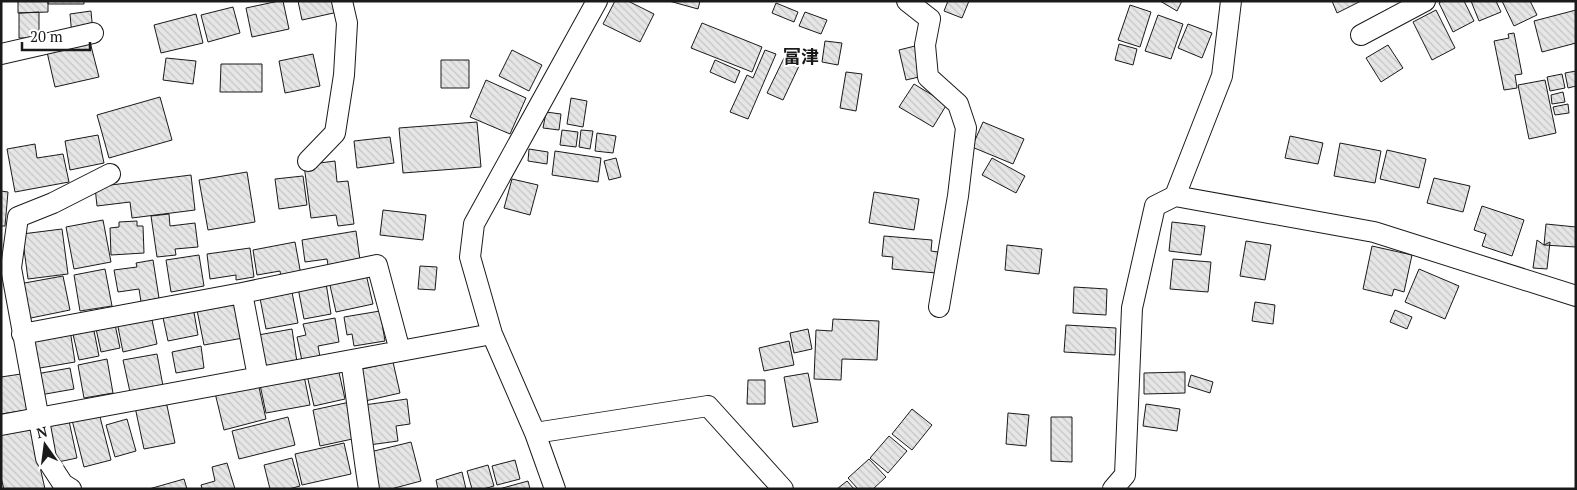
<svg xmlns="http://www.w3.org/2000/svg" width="1577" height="490" font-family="'PT Serif','Noto Sans JP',serif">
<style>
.building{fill:url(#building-back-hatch);stroke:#1a1a1a}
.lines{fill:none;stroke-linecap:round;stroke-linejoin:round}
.minor-casing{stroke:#1a1a1a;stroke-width:22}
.minor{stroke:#fff;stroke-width:20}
.labels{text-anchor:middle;stroke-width:4;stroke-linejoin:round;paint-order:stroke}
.quarter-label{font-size:18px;font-weight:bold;fill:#1a1a1a;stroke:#fff}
</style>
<defs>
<pattern id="building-back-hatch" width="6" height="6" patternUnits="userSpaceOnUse" patternTransform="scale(1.25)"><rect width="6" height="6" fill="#e6e6e6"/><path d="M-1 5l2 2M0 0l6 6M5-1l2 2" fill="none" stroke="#c5c5c5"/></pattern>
</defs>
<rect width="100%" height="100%" fill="#fff"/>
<!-- building -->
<path class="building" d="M18,1H48V12L18,13Z
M48,1H84V4H48Z
M279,1H283L289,29L252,37L246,8Z
M298,1H336L338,12L302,20Z
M615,1H628L654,14L640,42L603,24Z
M669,1H700L698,9Z
M948,1H969L962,18L944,11Z
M1160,1H1182L1177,11Z
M1332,1H1361L1337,13Z
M1442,1H1464L1474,21L1453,32L1439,3Z
M1471,1H1496L1501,12L1479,21Z
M1502,1H1530L1537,15L1514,26Z
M776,3L798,12L794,22L772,13Z
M1130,5L1151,12L1140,47L1118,40Z
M233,7L240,33L208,42L201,15Z
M1436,10L1455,48L1432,60L1413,22Z
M1576,10V43L1542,52L1534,21Z
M91,11L93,33L72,36L70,14Z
M39,12V38H19V13Z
M805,12L827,20L821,34L799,26Z
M196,14L203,43L161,53L154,25Z
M1158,15L1183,24L1171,59L1145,51Z
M702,23L762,47L752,72L691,48Z
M1188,24L1212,33L1202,58L1178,48Z
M1514,33L1522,74L1515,75L1517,88L1504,90L1494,41L1509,38L1508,34Z
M825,41L842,43L838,65L822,62Z
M90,42L99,77L55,87L47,52Z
M1119,44L1137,49L1133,65L1115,60Z
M1388,45L1403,68L1381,82L1366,58Z
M915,46L923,76L906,80L899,50Z
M512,50L542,65L529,91L499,76Z
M765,50L776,54L748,119L730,112L747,75L753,78Z
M313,54L320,86L285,93L279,61Z
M166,58L196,61L193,84L163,80Z
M784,58L799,66L783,100L767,93Z
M441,60H469V88H441Z
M715,60L740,71L735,83L710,72Z
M221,64H262V92H220Z
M1576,71V86L1568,88L1565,73Z
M846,72L862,74L856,111L840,108Z
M1562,74L1565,88L1550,91L1547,77Z
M486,80L526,98L510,134L470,117Z
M1545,80L1556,133L1529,139L1518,85Z
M914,84L947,104L933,127L899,107Z
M1563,92L1565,102L1552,104L1551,95Z
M160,97L172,140L109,158L97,115Z
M571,98L587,101L583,127L567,124Z
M1568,104L1569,113L1555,115L1553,107Z
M546,112L561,114L559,130L543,128Z
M477,122L481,167L403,173L399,128Z
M983,122L1024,139L1013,164L972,147Z
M562,130L578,132L576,147L560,145Z
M581,130L593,131L590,149L579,147Z
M597,133L616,136L613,153L595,151Z
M98,135L104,163L70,170L65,141Z
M1290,136L1323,143L1318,164L1285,158Z
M390,137L394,163L357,168L354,141Z
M1340,143L1381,151L1375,183L1334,176Z
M35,144L37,158L63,154L69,182L15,192L7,149Z
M529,149L548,152L547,164L528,161Z
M1387,150L1426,159L1419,188L1380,179Z
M555,151L601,158L598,182L552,175Z
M616,158L621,177L609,180L604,161Z
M992,158L1025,176L1016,193L982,175Z
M335,161L337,182L348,181L354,224L338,226L336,215L311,218L304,165Z
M247,172L255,222L208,230L199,180Z
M191,175L195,210L132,218L130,202L97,206L95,187Z
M303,176L307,205L279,209L275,179Z
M1434,178L1470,186L1463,212L1427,203Z
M512,179L538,185L530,215L504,208Z
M1,191L8,192L5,226H1Z
M874,192L919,199L914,230L869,223Z
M1482,206L1524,220L1512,256L1482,246L1486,234L1474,230Z
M383,210L426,215L423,240L380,235Z
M169,214L170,226L195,223L198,247L175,249L176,255L157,257L151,216Z
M103,220L111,262L74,269L66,227Z
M137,221V226H143L144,253L111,255L110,228L119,227V222Z
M1172,222L1205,226L1201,255L1169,251Z
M1546,224L1576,227V247L1544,245Z
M62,229L68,274L28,279L22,234Z
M356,231L360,260L328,265L327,259L305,262L302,240Z
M884,236L932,240L931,251L938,252L936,273L892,269L893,257L882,256Z
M1537,240L1544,245L1550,242L1547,269L1533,268Z
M1246,241L1271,245L1265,280L1240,276Z
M295,242L301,275L281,278L280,271L257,275L253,250Z
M1007,245L1042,249L1039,274L1005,270Z
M1372,246L1412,255L1404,292L1394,289L1392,296L1363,289Z
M250,248L254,277L236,280V275L210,279L207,254Z
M199,255L204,286L171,292L166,260Z
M1173,259L1211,262L1208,292L1170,289Z
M153,260L159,298L141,302L139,289L118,292L114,270L137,267L136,263Z
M420,266L437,267L435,290L418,289Z
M105,269L112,306L80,311L74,275Z
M1419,269L1459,286L1445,319L1405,302Z
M366,274L373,304L336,312L329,281Z
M63,276L70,310L26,319L19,284Z
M326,283L331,314L304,319L298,288Z
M291,287L298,323L266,329L259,293Z
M1074,287L1107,289L1106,315L1073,313Z
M236,298L243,338L204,345L196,305Z
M1255,302L1275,305L1273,324L1252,321Z
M193,307L198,335L168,341L162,313Z
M1395,310L1412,317L1407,329L1390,322Z
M380,311L385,341L354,346L352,334L347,335L344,317Z
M151,315L157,344L123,352L117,322Z
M335,318L339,342L318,346L320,357L302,361L297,337L306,335L303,324Z
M833,319L879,321L877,360L842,359L841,380L814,379L816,330L832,331Z
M114,320L120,348L101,352L95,324Z
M1066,325L1116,328L1115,355L1064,352Z
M93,326L99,356L79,360L72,330Z
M292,329L297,362L263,368L258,335Z
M808,329L812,349L794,353L790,333Z
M70,330L75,362L34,369L29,337Z
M789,341L794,365L764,371L759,348Z
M201,346L204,368L176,373L172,352Z
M157,354L163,386L130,392L123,360Z
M107,359L113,393L84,398L78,365Z
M393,362L400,393L365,401L358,370Z
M70,368L74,389L40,395L36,374Z
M338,368L345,399L314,406L307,375Z
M1185,372V393L1144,394V373Z
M808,373L818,422L793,427L784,377Z
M21,374L27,410L1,414V377Z
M1191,375L1213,382L1210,393L1188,386Z
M304,376L310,405L266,413L260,385Z
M748,380H765V404H747Z
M258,383L266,419L224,430L215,393Z
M407,399L410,424L396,426L398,441L369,445L364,405Z
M166,401L175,443L144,449L135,407Z
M350,402L357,438L320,446L313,410Z
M1146,404L1180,409L1177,431L1143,426Z
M912,409L932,425L912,450L892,434Z
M99,413L111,460L84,467L72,420Z
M1008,413L1029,415L1026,446L1006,444Z
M288,417L295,445L239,459L232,431Z
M1051,417H1072V462L1051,461Z
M127,419L136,451L115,457L106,425Z
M69,421L77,458L53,463L44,426Z
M31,427L45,489H4L1,478V434Z
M889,436L907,451L888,473L870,458Z
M411,442L421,481L391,489H379L370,452Z
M344,443L351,474L302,485L295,454Z
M292,458L300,486L289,489H270L264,465Z
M869,459L886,477L873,489H858L848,478Z
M515,460L520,479L497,485L492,466Z
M227,463L235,489H202L201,485L215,481L212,467Z
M488,465L494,486L483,489H472L467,471Z
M462,472L466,489H438L436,480Z
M184,479L187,489H149Z
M528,481L530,489H499Z
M847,481L854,489H837Z"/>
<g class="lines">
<defs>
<path id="minor" d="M907,1L930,19L925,45L928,77L958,104L966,128L958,196L939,307
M1361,35L1425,1
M1,54L93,33
M308,161L335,133L344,75L347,23L342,1
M1175,196L1222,76L1231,1
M242,293L258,377
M22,334L242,293L377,265L400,351
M351,361C358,404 362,446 369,489
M1,425L492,334
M535,433L708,406L783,489
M71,489L63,484L46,458L11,268L18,217L53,203L110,174
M555,489L535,433L492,334L470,257L474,224L597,1
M1113,489L1125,475L1132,308L1155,206L1175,196L1374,232L1576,296"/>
</defs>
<!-- minor casing -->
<use href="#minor" class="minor-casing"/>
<!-- minor -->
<use href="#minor" class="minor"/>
</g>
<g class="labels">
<!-- quarter labels -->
<g class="quarter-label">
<text x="801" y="63">富津</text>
</g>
</g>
<!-- border -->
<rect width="1577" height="490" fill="none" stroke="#1a1a1a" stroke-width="5"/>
<!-- north arrow -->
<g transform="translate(45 445) rotate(346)" stroke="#ffffff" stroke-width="4" paint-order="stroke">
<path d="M0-4L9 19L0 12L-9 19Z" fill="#1a1a1a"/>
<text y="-8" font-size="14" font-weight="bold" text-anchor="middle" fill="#1a1a1a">N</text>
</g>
<!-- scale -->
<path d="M22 42v8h68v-8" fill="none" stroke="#1a1a1a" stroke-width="2.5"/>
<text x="30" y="42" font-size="15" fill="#1a1a1a" stroke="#ffffff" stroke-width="4" paint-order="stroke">20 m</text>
</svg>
